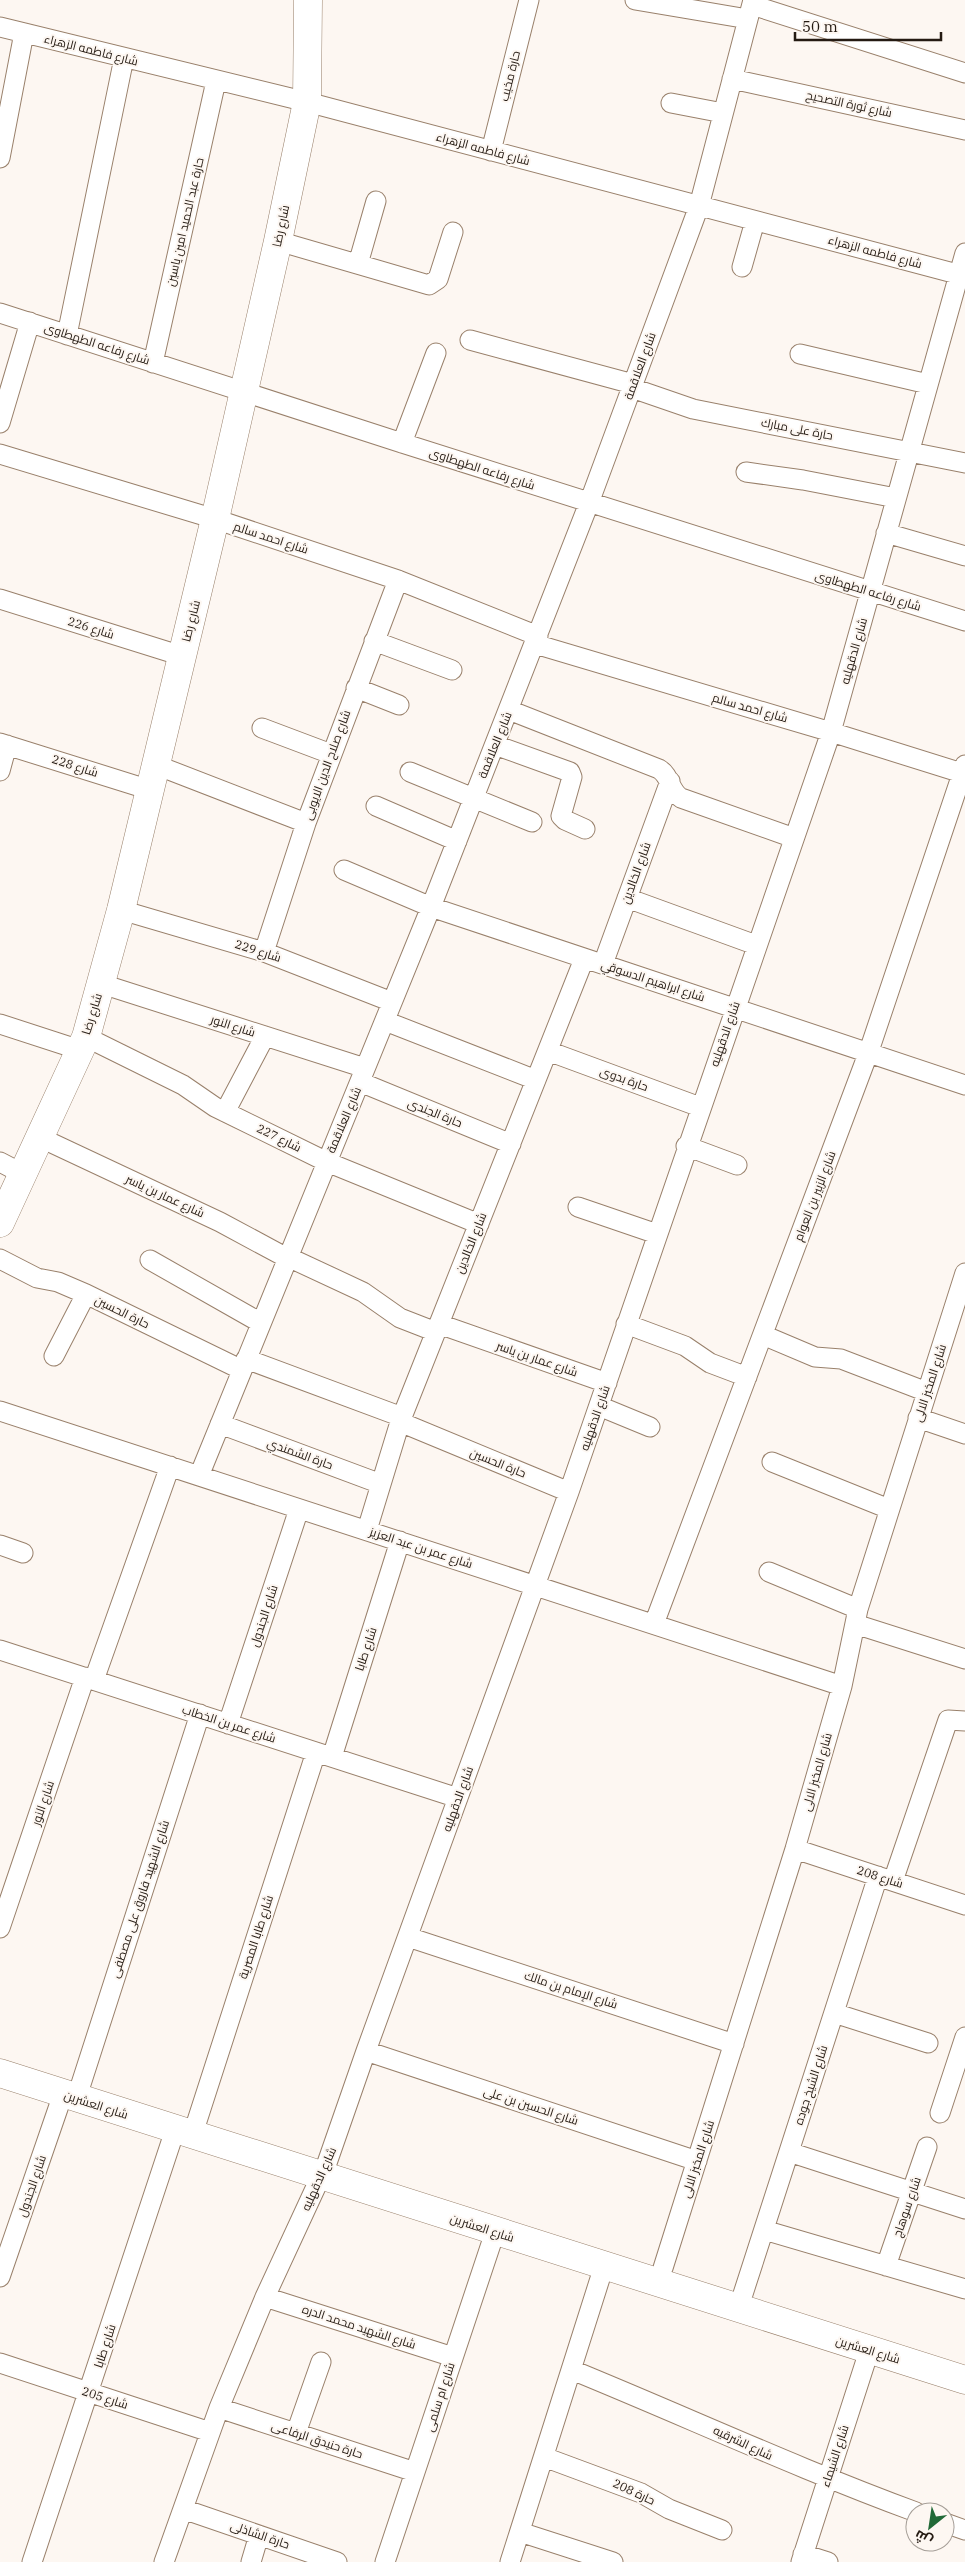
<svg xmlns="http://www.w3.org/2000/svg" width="965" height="2562" font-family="'IBM Plex Serif',Cairo,serif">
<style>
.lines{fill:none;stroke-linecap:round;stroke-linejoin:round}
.street-casing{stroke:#99806b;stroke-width:21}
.secondary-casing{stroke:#99806b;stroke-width:29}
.street{stroke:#fff;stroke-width:19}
.secondary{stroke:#fff;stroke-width:28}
.labels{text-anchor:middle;stroke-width:4;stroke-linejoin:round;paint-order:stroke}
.street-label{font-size:12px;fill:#241a12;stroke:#fdf7f2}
</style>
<rect width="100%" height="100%" fill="#fdf7f2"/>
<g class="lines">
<defs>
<path id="street" d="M635,0L748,19
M752,5L965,73
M0,27L307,102L965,276
M732,79L965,130
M671,103L723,113
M491,151L529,0
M0,158L24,33
M278,241L429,285L438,279L453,232
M358,264L376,201
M742,267L755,221
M0,313L402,443L965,621
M67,335L124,58
M470,340L633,384
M800,354L928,384
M153,363L216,81
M632,388L693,409L965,463
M0,423L30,322
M402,443L436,353
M0,454L215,519L398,580L538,636
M746,472L803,480L896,498
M886,533L965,556
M0,599L182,656
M374,641L452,670
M535,644L831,732L965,774
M356,688L399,705
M509,710L659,769C671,776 669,791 681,798L794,838
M262,728L331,754
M0,743L150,790
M495,745L570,772L572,777L561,816L565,820L585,829
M156,765L306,823
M0,771L7,745
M410,772L532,822
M376,806L457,841
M344,870L431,907L965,1085
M627,898L756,945
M121,910L264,952L392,1002
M264,952L306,823L398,580
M603,964L670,781
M102,984L365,1068
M385,1021L536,1080
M0,1024L80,1050
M86,1037L183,1085L215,1107L327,1162L479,1224
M548,1051L700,1107
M360,1082L511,1144
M225,1112L265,1036
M41,1138L220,1222L287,1258
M686,1146L737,1165
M0,1162L23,1174
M578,1207L657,1234
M288,1257L363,1292L400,1318L436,1332
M0,1259L37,1278L58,1282L86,1294L242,1370
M150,1260L261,1323
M439,1324L607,1383
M626,1324L685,1346L710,1363L747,1377
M763,1335L815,1357L841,1359L927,1392
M54,1356L86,1294
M246,1359L402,1417
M599,1406L650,1427
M0,1411L842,1686
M918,1418L965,1434
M400,1422L569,1492
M220,1424L381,1484
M772,1462L889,1509
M199,1476L431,907L589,503L699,206L753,0
M367,1530L400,1422L584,959
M0,1545L23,1553
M769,1572L858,1609
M654,1624L869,1051L965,765
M855,1624L965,1659
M0,1650L458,1798
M94,1680L170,1466
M228,1724L299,1509
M332,1757L400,1541
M795,1849L965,1905
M893,1881L948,1720L965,1721
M0,1928L85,1677
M408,1937L734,2044
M834,2013L928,2043
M366,2051L697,2161
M81,2084L200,1714
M940,2113L965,2037
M197,2121L316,1752
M789,2152L965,2209
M764,2230L965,2289
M886,2266L927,2147
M663,2268L795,1849L842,1686L858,1609L965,1273
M0,2277L63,2094
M743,2294L878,1876
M265,2297L453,2357
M0,2363L210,2432
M572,2370C687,2417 799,2469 916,2512
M219,2408L415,2472
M296,2433L321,2362
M544,2457L641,2493L669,2509L722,2530
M183,2509L337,2562
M945,2523L965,2530
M520,2532L613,2562
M803,2554L828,2562
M32,2562L175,2130
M164,2562L219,2408L265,2297L327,2163L366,2051L569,1492L831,732L965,253
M251,2562L259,2535
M385,2562L495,2232
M510,2562L604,2266
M801,2562L869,2351"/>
<path id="secondary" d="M0,1223L86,1037L121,910L215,519L278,241L307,102L308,0
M0,2073L965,2380"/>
</defs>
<!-- street casing -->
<use href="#street" class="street-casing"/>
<!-- secondary casing -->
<use href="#secondary" class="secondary-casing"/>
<!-- street -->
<use href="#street" class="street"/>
<!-- secondary -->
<use href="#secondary" class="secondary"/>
</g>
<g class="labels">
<!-- street labels -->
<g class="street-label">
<text transform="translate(91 50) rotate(14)" y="4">شارع فاطمه الزهراء</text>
<text transform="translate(510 76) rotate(-76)" y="4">حارة مخيب</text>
<text transform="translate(849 104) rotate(12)" y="4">شارع ثورة التصحيح</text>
<text transform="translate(483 149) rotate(15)" y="4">شارع فاطمه الزهراء</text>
<text transform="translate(185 222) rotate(-77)" y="4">حارة عبد الحميد امين ياسين</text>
<text transform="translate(281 226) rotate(-78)" y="4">شارع رضا</text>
<text transform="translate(875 252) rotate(15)" y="4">شارع فاطمه الزهراء</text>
<text transform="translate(97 344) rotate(18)" y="4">شارع رفاعه الطهطاوى</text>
<text transform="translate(640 366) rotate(-70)" y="4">شارع العلاقمة</text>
<text transform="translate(797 429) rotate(11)" y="4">حارة على مبارك</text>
<text transform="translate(482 469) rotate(18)" y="4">شارع رفاعه الطهطاوى</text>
<text transform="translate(271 538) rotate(18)" y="4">شارع احمد سالم</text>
<text transform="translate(868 591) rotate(17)" y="4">شارع رفاعه الطهطاوى</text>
<text transform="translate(191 621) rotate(-76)" y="4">شارع رضا</text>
<text transform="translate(91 628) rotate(17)" y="4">شارع 226</text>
<text transform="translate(854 651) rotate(-74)" y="4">شارع الدقهليه</text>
<text transform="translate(750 708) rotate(16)" y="4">شارع احمد سالم</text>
<text transform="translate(495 745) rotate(-68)" y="4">شارع العلاقمة</text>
<text transform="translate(327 765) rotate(-70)" y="4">شارع صلاح الدين الايوبى</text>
<text transform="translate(75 766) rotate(18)" y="4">شارع 228</text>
<text transform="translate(636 873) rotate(-70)" y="4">شارع الخالدين</text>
<text transform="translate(258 951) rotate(18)" y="4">شارع 229</text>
<text transform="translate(653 981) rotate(18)" y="4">شارع ابراهيم الدسوقي</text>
<text transform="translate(92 1014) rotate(-73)" y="4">شارع رضا</text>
<text transform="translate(233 1026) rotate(18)" y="4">شارع النور</text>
<text transform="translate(725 1034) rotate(-71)" y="4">شارع الدقهليه</text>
<text transform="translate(624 1079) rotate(20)" y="4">حارة بدوى</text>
<text transform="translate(435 1113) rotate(22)" y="4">حارة الجندى</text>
<text transform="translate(344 1120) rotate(-67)" y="4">شارع العلاقمة</text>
<text transform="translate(279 1138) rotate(26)" y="4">شارع 227</text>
<text transform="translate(165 1196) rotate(25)" y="4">شارع عمار بن ياسر</text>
<text transform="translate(815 1196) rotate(-69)" y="4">شارع الزبير بن العوام</text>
<text transform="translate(471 1243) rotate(-68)" y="4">شارع الخالدين</text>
<text transform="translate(122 1312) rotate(26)" y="4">حارة الحسين</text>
<text transform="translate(537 1359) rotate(19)" y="4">شارع عمار بن ياسر</text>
<text transform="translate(930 1383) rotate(-72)" y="4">شارع المخبز الالى</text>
<text transform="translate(595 1418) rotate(-71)" y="4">شارع الدقهليه</text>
<text transform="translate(300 1454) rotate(20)" y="4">حارة الشمندي</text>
<text transform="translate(498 1463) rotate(22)" y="4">حارة الحسين</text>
<text transform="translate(421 1548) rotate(18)" y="4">شارع عمر بن عبد العزيز</text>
<text transform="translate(264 1616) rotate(-72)" y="4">شارع الجندول</text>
<text transform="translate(366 1649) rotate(-72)" y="4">شارع طابا</text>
<text transform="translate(229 1724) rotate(18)" y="4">شارع عمر بن الخطاب</text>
<text transform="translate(817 1772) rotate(-74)" y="4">شارع المخبز الالى</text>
<text transform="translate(458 1799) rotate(-70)" y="4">شارع الدقهليه</text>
<text transform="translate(43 1803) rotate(-71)" y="4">شارع النور</text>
<text transform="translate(880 1877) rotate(18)" y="4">شارع 208</text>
<text transform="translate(140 1899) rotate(-72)" y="4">شارع الشهيد فاروق على مصطفى</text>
<text transform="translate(256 1937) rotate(-72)" y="4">شارع طابا المصرية</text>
<text transform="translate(571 1990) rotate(18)" y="4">شارع الإمام بن مالك</text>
<text transform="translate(811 2085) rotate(-72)" y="4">شارع الشيخ جوده</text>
<text transform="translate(96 2105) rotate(18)" y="4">شارع العشرين</text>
<text transform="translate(531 2106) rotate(18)" y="4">شارع الحسين بن على</text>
<text transform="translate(698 2159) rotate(-72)" y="4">شارع المخبز الالى</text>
<text transform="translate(319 2179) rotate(-66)" y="4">شارع الدقهليه</text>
<text transform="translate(32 2186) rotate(-71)" y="4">شارع الجندول</text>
<text transform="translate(907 2207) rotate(-71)" y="4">شارع سوهاج</text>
<text transform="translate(482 2228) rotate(18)" y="4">شارع العشرين</text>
<text transform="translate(359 2327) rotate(18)" y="4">شارع الشهيد محمد الدره</text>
<text transform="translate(105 2346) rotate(-72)" y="4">شارع طابا</text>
<text transform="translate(868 2350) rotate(17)" y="4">شارع العشرين</text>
<text transform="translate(440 2397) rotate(-72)" y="4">شارع ام سلمى</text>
<text transform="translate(105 2398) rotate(18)" y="4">شارع 205</text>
<text transform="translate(317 2440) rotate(18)" y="4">حارة حنيدق الرفاعى</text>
<text transform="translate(743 2443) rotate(25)" y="4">شارع الشرقيه</text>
<text transform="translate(835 2456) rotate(-72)" y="4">شارع الشيماء</text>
<text transform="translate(634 2492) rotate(25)" y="4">حارة 208</text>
<text transform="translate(260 2535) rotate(19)" y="4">حارة الشاذلى</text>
</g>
</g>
<!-- north arrow -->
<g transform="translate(930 2527) rotate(210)"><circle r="24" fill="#fdf7f2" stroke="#a69f98"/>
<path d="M0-4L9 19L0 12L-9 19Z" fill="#216937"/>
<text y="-8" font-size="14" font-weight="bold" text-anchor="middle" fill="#241a12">ش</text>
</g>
<!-- scale -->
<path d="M795 32v8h146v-8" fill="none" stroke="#241a12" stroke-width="2.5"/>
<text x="802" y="32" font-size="15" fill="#241a12" stroke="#fdf7f2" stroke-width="4" paint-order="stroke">50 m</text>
</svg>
